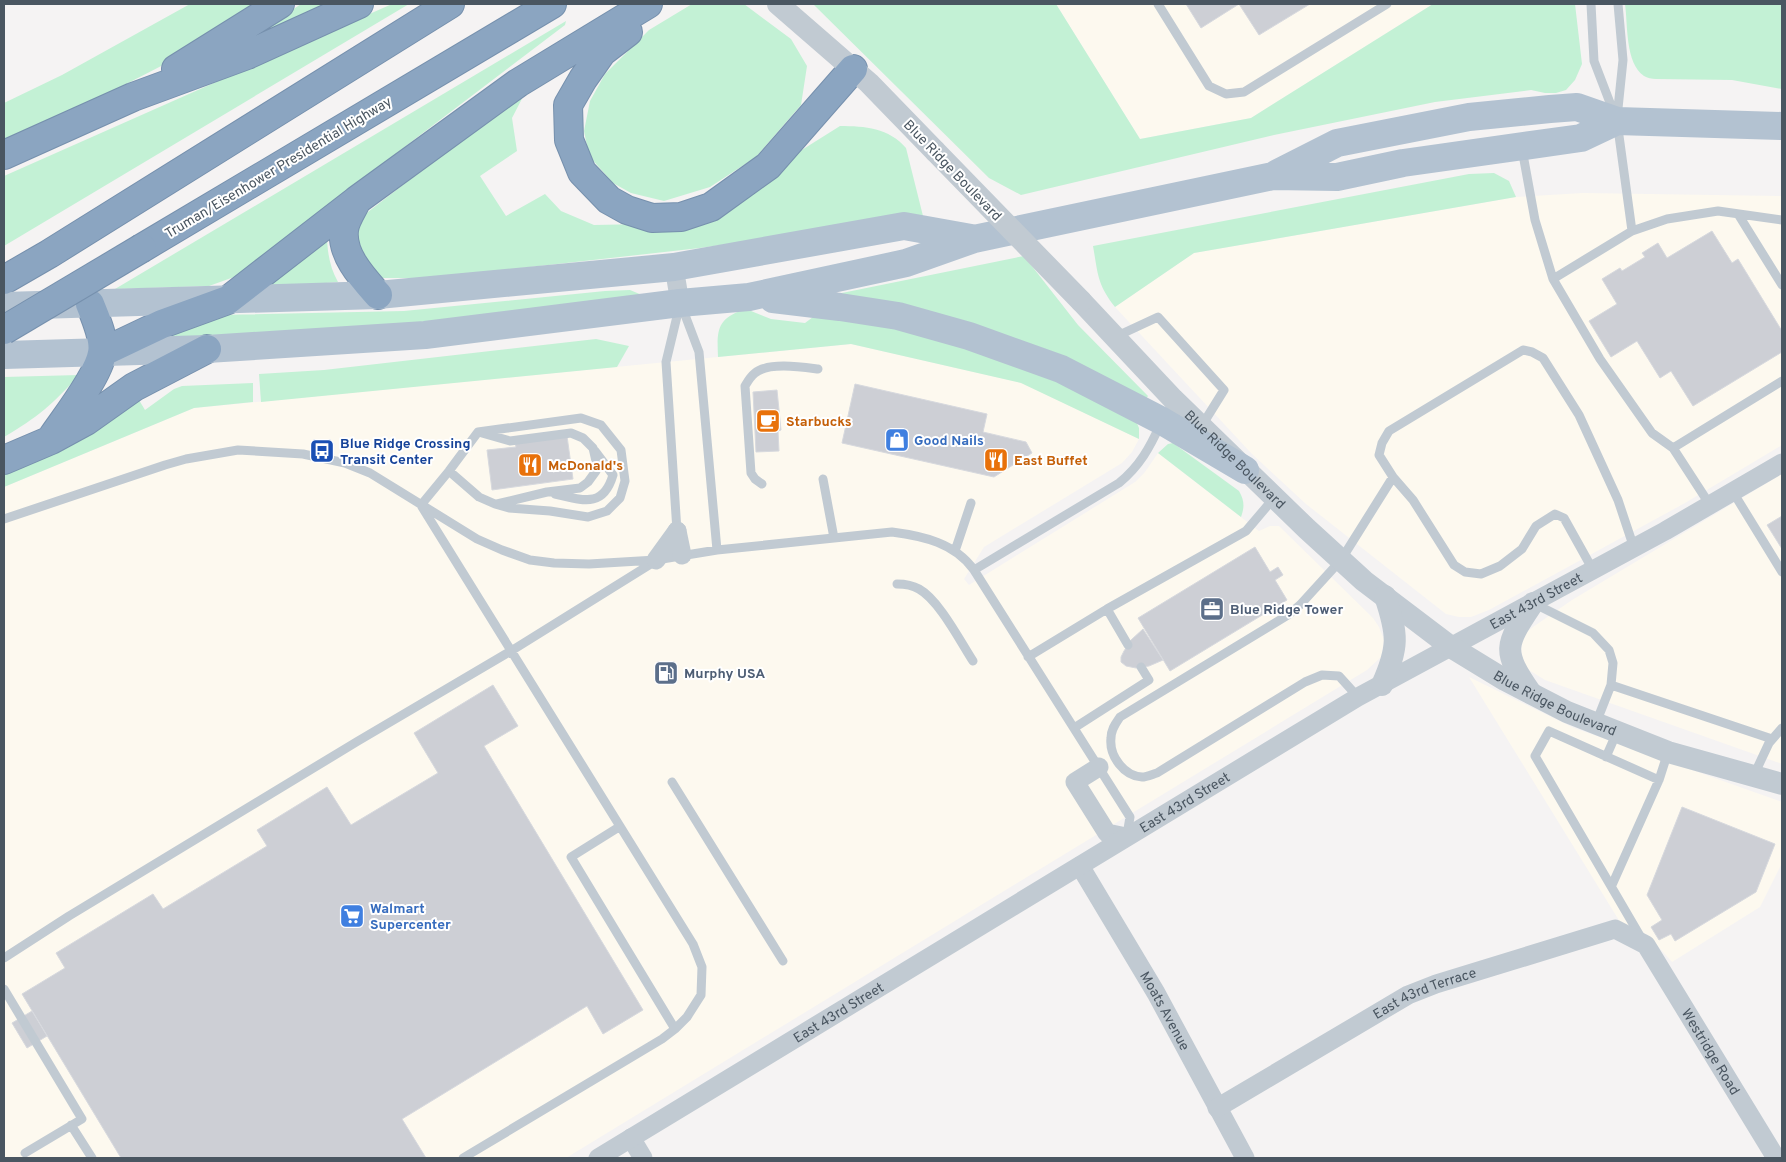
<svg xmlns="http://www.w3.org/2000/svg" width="1786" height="1162" font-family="Overpass,sans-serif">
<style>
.commercial{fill:#fdf9ef}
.green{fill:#c3f1d5}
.building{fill:#cdcfd5;stroke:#d7d9de}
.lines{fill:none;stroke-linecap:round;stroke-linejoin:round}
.motorway-casing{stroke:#7690ad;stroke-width:30}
.service{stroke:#c1cad2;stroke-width:9}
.minor{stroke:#c1cad2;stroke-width:19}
.tertiary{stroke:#c1cad2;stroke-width:22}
.primary{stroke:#b3c2d1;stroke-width:28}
.motorway{stroke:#8ba5c1;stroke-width:28}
.motorway-bridge-casing{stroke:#7690ad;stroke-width:30;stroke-linecap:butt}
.tertiary-bridge{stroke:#c1cad2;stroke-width:22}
.motorway-bridge{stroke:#8ba5c1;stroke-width:28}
.labels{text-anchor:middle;stroke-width:4;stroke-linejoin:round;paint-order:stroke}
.street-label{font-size:14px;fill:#4a5661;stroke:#fff}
.food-label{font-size:14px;font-weight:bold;fill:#c56008;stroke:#fff;text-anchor:start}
.shop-label{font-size:14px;font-weight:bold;fill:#366cbe;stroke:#fff;text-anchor:start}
.transit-label{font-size:14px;font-weight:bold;fill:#164399;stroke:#fff;text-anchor:start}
.service-label{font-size:14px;font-weight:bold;fill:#4e5e75;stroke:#fff;text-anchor:start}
</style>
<rect width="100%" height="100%" fill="#f5f3f3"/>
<!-- commercial -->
<path class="commercial" d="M1056,4H1433L1251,118L1140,139Z
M1583,193L1782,196V445L1685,503L1489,610L1471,617H1459L1446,614L1306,504L1252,454L1115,307L1194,253L1516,197Z
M851,344L1022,383L1139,439L1132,452L1122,463L984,547L964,579L969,585L1135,482L1145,472L1158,453L1259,531L1270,526H1279L1373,618L1379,627L1384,640L1381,657L1367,670L566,1158H4V487L194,408Z
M1782,474V764L1545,680L1529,670L1521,660L1522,636L1533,627L1572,600Z
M1469,677L1574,728L1782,802V863L1760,907L1672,962L1648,935L1620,922Z"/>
<!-- green -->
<path class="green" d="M190,4H258L169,62L97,99L4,139V103L62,75Z
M301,4H337L197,66L273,23Z
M392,4H409L4,246V176Z
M692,4H744L791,39L807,66L801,105L756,157L710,187L664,201L631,193L613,183L589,156L584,131L590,101L605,74L649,30Z
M813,4H1056L1140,139L1251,118L1433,4H1575L1582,64L1575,80L1566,90L1556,93H1545L1531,90L1435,102L1274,135L1021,195L989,178Z
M1625,4H1782V89L1732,80L1656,79C1652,79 1647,78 1644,76C1625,63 1628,25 1625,4Z
M566,21L565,25L411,142L254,265L234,277L209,286L115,289Z
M527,89L512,118L517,151L480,176L506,216L545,194L561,211L594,225L643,224L700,214L840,126C865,126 889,128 906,148L923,216L700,248L433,278H380L361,261L355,233L364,215Z
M1494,173L1509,181L1516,197L1194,253L1115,307C1097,284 1098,274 1093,246L1469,174Z
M327,232C327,250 329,266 338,282L253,289Z
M1024,256L1078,325L1148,396L1143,403L827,296Z
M630,290L642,295L639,299L231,342L144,336L216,315L404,311L605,291Z
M743,310L751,311L771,319L805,323L813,317L922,330L1023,363L1136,421L1139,428V439L1021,383L851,344L718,357C717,332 716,319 743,310Z
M596,339L629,346L617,367L261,402L259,374L324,370Z
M79,375C54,403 37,418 4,437V377Z
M253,383V402L194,408L4,487V474L33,461L139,400L145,410L174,389L182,386Z
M1173,443L1239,491C1244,500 1245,506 1241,517L1158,453L1168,444Z"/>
<!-- building -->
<path class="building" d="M1186,4H1310L1259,35L1239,4L1201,28Z
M1712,231L1732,263L1738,259L1782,331V352L1693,406L1671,371L1660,378L1637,341L1611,357L1589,321L1617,304L1602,279L1620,268L1622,271L1645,257L1642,253L1658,243L1667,258Z
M855,384L987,414L983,432L1026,442L1032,453L994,477L842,443Z
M777,390L781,430L778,431L779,451L756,452L753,392Z
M567,436L573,479L492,490L487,450L516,447L515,443Z
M1782,516V549L1767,525Z
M1255,547L1270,572L1278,567L1283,575L1275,580L1287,600L1170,671L1138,618Z
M1143,629L1163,660L1149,666L1136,668L1126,666L1121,662V657L1124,651L1131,640Z
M493,685L518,726L484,746L643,1010L603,1034L587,1006L402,1119L426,1158H121L22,994L65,968L56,953L153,894L163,909L267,846L257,830L327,787L351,825L438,773L414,733Z
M1682,807L1775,844L1756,892L1675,941L1671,934L1659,940L1651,927L1662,920L1647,895Z
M32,1011L47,1036L27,1048L12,1023Z"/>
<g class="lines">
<defs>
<path id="motorway" d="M628,32L602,52L583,79L568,105L569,140L582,172L609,200L627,210L652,218L681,217L711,207L768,166L853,69
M176,69L280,4
M4,155L133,97L247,55L359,4
M357,200C353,209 345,220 344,230C341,255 363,278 378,295
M142,248L552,4
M4,280L49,254L450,4
M103,352L162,324L228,300L357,200L518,83L648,4
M53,436C66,417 99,375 102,353C105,338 95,317 90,304
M4,460L51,440L86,421L134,387L207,349"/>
</defs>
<!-- motorway casing -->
<use href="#motorway" class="motorway-casing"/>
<!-- service -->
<path class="service" d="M1158,4L1209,86L1226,94L1244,92L1387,4
M1591,4L1594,61L1617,121L1632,231L1667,219L1718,211L1782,220
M1617,118L1623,60L1618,4
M1522,149L1535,220L1553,279L1600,359L1652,433L1673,448L1710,505
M1738,214L1782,285
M1553,279L1632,231
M682,307L699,352L717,550
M1115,337L1158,317L1224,390L1201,427
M482,433L510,441L571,433L583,438L593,448L596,461V471L588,482L580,488L547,492L497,504
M1673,448L1782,381
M1393,477L1413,500L1454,565L1465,572L1481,574L1500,566L1522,549L1536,526L1555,514L1564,518L1593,570
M823,479L834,538
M762,484L755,479L751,473L745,386C748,381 750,377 755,373C768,362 802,367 818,369
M1733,492L1782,572
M555,494C582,500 603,509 613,475L595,451
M421,505L449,471L478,432L581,418L601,425L621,450L625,481L620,498L607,511L588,517L550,511L509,508L495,504L479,497L449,471
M422,507L693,944L702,967L701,995L687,1017L675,1029L662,1039L463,1158
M4,519L165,465L186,459L238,450L303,454L345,463L370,473L477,539L502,550L530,560L554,563L589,564L656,560L717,550L892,532C923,536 955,543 974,570L1130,817L1127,835
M677,531L666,362L679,308
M955,551L971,503
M974,570L1119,483C1140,466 1150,447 1161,423
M897,584C905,584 912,585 919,589C939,600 960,641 973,661
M1533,603L1593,633L1609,650L1613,663L1611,685L1596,723
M1107,609L1128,645
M1028,657L1107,609L1246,531L1274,498
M1611,685L1772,739
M1358,697L1339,676L1322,675L1305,682L1157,773C1153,774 1147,777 1142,777C1124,776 1109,756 1111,738C1111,729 1116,723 1120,717L1288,615L1300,605L1341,560L1393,477L1379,455L1382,443L1389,431L1523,350L1532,352L1543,358L1579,415L1618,500L1634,548
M1074,728L1149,680L1141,667
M1606,757L1617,732
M1754,775L1769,743L1782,728
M1659,780L1668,752
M672,782L783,961
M619,827L571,857L675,1029
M1612,885L1659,780L1549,731L1535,756L1643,941
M4,958L69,916L358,741L511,651L654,562
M4,989L82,1119L25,1153
M71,1125L92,1158"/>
<!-- minor -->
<g class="minor">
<path d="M674,267L680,303"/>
<path d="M677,531L682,555"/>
<path d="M656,560L677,531"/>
<path d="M1099,767L1075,782L1107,833L1126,837"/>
<path id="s1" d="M1080,866L1156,993L1245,1158"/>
<path id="s2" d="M1217,1108L1408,995L1436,984L1615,929L1646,945L1776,1158"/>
<path d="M631,1138L643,1158"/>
<path id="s3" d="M598,1158L1358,697L1665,531L1782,463"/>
</g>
<!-- tertiary -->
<g class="tertiary">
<path d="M778,4L869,83L935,151"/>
<path id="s4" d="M1081,301L1173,399L1307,529L1364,581L1451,647L1505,680L1567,712L1668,752L1782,784"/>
<path d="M1382,685C1399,647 1398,635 1385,596"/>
<path d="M1531,693C1501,650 1505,645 1533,603"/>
</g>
<!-- primary -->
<path class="primary" d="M1276,174L1337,143L1469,117L1550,109L1577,107L1617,121L1782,126
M773,299L840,307L898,316L969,336L1061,369L1162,421L1245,470
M4,306L378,295L674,267L904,226L971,238
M4,355L207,349L425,335L680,303L749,297L906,263L974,239L1273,176L1337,177L1403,163L1581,138L1617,121"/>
<!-- motorway -->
<use href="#motorway" class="motorway"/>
<defs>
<path id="motorway-bridge" d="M4,330L142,248"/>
</defs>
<!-- motorway-bridge casing -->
<use href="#motorway-bridge" class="motorway-bridge-casing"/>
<!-- tertiary-bridge -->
<path class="tertiary-bridge" d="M935,151L1081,301"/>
<!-- motorway-bridge -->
<use href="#motorway-bridge" class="motorway-bridge"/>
</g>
<!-- icons -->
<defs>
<symbol id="cafe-square" viewBox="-11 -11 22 22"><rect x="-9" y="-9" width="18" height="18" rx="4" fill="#e8710a" stroke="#fff"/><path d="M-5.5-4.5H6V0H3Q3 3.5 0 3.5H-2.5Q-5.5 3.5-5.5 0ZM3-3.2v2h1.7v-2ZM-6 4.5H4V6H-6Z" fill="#fff"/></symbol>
<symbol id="shop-square" viewBox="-11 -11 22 22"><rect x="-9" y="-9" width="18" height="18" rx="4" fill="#3f7fe0" stroke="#fff"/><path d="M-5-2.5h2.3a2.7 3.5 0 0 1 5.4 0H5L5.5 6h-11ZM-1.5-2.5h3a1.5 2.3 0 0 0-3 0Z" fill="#fff"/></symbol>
<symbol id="bus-square" viewBox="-11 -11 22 22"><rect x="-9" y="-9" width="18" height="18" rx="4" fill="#1a4fb4" stroke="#fff"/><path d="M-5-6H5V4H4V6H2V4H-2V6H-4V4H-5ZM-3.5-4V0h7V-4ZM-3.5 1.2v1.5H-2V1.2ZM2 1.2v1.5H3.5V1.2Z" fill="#fff"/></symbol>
<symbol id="restaurant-square" viewBox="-11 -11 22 22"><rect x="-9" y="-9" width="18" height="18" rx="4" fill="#e8710a" stroke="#fff"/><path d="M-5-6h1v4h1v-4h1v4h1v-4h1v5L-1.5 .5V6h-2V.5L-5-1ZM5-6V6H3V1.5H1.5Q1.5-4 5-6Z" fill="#fff"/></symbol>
<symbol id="office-square" viewBox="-11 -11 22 22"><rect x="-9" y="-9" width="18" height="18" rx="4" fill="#5c6f8a" stroke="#fff"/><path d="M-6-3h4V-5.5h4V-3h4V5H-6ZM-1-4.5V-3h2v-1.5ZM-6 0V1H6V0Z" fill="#fff"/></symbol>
<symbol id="fuel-square" viewBox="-11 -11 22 22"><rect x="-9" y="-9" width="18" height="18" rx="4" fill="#5c6f8a" stroke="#fff"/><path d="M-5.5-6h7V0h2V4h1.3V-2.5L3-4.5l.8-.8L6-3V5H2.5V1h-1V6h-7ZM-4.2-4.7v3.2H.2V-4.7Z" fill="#fff"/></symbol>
<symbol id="supermarket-square" viewBox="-11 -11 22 22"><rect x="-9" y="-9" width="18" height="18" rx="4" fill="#3f7fe0" stroke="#fff"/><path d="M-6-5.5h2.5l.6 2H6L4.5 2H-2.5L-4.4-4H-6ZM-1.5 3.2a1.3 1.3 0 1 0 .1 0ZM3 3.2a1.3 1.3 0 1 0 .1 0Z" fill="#fff"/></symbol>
</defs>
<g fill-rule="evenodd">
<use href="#cafe-square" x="754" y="407" width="28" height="28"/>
<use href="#shop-square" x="883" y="426" width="28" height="28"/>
<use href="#bus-square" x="308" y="437" width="28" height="28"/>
<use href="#restaurant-square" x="982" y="446" width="28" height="28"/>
<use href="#restaurant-square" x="516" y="451" width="28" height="28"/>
<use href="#office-square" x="1198" y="595" width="28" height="28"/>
<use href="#fuel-square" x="652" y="659" width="28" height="28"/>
<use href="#supermarket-square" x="338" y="902" width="28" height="28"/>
</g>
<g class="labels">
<!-- street labels -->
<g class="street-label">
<text transform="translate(278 167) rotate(-31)" y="5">Truman/Eisenhower Presidential Highway</text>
<text transform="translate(953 170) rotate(46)" y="5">Blue Ridge Boulevard</text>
<text dy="5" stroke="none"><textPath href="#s4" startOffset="221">Blue Ridge Boulevard</textPath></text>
<text dy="5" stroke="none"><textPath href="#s3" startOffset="1091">East 43rd Street</textPath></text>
<text dy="5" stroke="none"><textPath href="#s4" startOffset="626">Blue Ridge Boulevard</textPath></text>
<text dy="5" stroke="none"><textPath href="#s3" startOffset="686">East 43rd Street</textPath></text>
<text dy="5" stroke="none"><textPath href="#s2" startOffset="238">East 43rd Terrace</textPath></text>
<text dy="5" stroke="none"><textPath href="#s1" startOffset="168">Moats Avenue</textPath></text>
<text dy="5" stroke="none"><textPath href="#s3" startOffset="281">East 43rd Street</textPath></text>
<text dy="5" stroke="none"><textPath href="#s2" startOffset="599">Westridge Road</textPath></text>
</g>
<!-- food labels -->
<g class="food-label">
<text x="786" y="426">Starbucks</text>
<text x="1014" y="465">East Buffet</text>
<text x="548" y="470">McDonald's</text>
</g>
<!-- shop labels -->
<g class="shop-label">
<text x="914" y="445">Good Nails</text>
<text x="370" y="913">Walmart<tspan x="370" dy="16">Supercenter</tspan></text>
</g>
<!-- transit labels -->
<g class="transit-label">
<text x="340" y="448">Blue Ridge Crossing<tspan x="340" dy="16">Transit Center</tspan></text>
</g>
<!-- service labels -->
<g class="service-label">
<text x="1230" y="614">Blue Ridge Tower</text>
<text x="684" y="678">Murphy USA</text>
</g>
</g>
<!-- border -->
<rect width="1786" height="1162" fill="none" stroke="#4a5661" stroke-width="10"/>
</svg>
